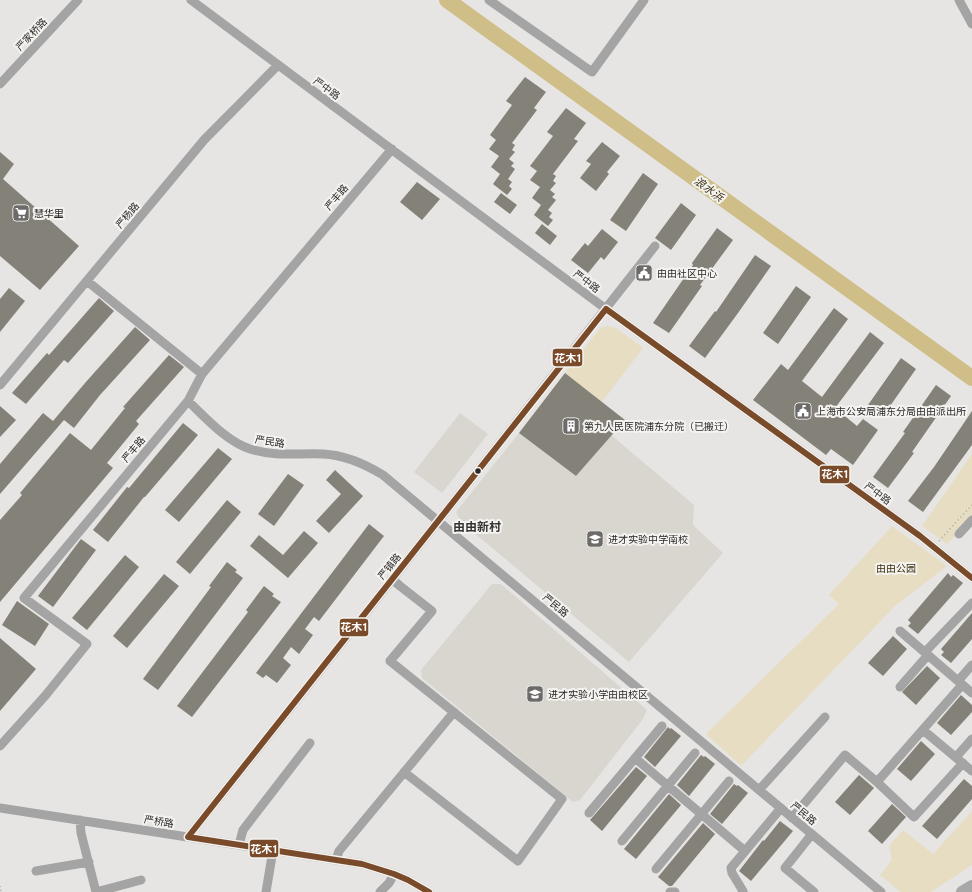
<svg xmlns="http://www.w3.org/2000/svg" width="972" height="892" font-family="'Roboto Condensed','Noto Sans SC',sans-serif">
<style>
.built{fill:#d8d6cf}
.green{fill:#e7ddc3}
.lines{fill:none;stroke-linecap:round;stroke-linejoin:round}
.river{stroke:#d0be89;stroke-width:16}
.building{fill:#848178}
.path{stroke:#a4a4a3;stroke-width:1.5;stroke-dasharray:1 3;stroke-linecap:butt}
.minor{stroke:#a5a4a4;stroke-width:9}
.major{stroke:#a7a8a7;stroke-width:12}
.bus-1-casing{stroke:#f4f3f0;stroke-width:9}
.bus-1{stroke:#7a4b2a;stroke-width:6}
.bus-dot{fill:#2a2928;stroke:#f4f3f0;stroke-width:1.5}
.labels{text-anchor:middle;stroke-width:4;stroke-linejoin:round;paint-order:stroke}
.street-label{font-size:10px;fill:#2a2928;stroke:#f4f3f0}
.poi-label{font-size:10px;fill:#2a2928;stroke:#f4f3f0;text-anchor:start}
.park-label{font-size:10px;fill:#392e0c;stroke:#f4f3f0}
.water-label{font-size:11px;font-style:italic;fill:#3b300e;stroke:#f4f3f0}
.quarter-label{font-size:12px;font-weight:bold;fill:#353432;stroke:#f4f3f0}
.line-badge{stroke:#f4f3f0;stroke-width:1.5}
.badge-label{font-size:11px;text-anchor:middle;font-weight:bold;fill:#fff}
</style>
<rect width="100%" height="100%" fill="#e6e5e3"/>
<!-- built -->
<path class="built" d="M460,413L488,434L442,493L414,472Z
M519,433L576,476L611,435L694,505L693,525L723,553L629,662L461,522L456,512Z
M492,584H501L647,710L643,719L580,800L573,802L422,678L421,670Z"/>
<!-- green -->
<path class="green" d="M606,326L616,328L643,348L602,402L565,373L598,331L601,328Z
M972,454V518L947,544L922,526Z
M892,526L947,566L896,605L741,766L706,734L839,604L829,595Z
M972,811V865L931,892H901L880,875L892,860L889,846L903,830L933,854Z"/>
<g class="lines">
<!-- river -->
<path class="river" d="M447,0L972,378"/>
</g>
<!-- building -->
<path class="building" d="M525,77L546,92L534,108L537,110L512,143L515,145L512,150L515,152L509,159L514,163L511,166L515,169L508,179L512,182L509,186L512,189L507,195L493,184L500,174L491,167L499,156L489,149L496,140L490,135L512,105L506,101Z
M566,108L586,123L574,139L578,141L553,174L556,176L553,181L556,183L550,190L555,194L552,197L556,200L548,210L552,213L549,217L553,220L548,226L534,215L541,205L532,198L540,187L530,180L537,171L530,166L553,136L547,132Z
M602,142L620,156L607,172L609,174L596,191L580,178L591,164L586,161Z
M0,152L14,164L3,179L79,246L40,290L0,256Z
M643,173L658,184L626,231L610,220Z
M417,182L440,199L422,220L400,202Z
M501,193L517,205L510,214L494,202Z
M681,203L696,215L671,250L655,238Z
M542,224L557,236L550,245L535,233Z
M717,228L733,240L700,285L702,286L669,333L653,323L693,265L692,263Z
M602,229L618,242L604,260L601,257L588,273L571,260L585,243L588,246Z
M755,255L771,266L738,313L705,358L689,346L715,311L716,312Z
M796,286L811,297L778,344L763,333Z
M9,288L25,301L0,332V299Z
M99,298L114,311L68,363L64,360L26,404L12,393L47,353L49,355Z
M834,308L848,319L802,381L822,397L870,332L884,343L835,408L857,426L863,419L878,430L853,465L831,449L826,455L753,400L781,364L788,370Z
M135,327L150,340L100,395L74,428L64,420L0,494V464L43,413L53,421L85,383Z
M169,355L184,367L136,421L139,424L107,463L113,468L0,602V520L22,495L20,493L70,433L91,450L125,408L123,407Z
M901,358L916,369L883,416L868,405Z
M565,373L625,420L576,476L519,433Z
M936,385L951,396L912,452L914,453L888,488L873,477L905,433L903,432Z
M0,406L16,420L0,437Z
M972,411V445L923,512L908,501L934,467Z
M183,423L198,435L145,497H144L108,542L93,530L127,487L129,488Z
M218,448L232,459L179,522L165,510Z
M335,470L363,496L329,533L316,521L341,494L326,480Z
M288,474L304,485L274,526L258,514Z
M227,500L241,512L190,574L176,562Z
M369,524L384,536L319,621L314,617L305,629L313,635L299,654L291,647L283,658L291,665L277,683L266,675L263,678L256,673Z
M304,531L318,543L288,578L250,546L259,535L283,555Z
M81,539L96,550L53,607L38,596Z
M125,555L139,567L87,630L72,618Z
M227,562L237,570L235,572L243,578L158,690L143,679L211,587L209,586Z
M948,573L951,577L953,575L963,583L918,634L908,626L911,623L908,620Z
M164,574L179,586L127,648L113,636Z
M264,586L274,594L272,596L281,602L192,717L177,706L248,612L246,610Z
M17,601L49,624L35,646L2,625Z
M972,613V639L951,663L941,655L944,652L941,649Z
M893,636L907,649L883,676L868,663Z
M0,638L36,669L0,711Z
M927,666L940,678L916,705L902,692Z
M961,695L972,705V712L951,735L937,723Z
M668,727L670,729L671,728L681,736L655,767L644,757Z
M921,741L935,754L911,781L897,769Z
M701,755L704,757L705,756L715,764L689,796L677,785Z
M636,767L647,776L602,831L590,820Z
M859,775L874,788L850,815L835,802Z
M964,779L972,786V799L937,839L922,826Z
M734,784L737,786L738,785L748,793L722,824L710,814Z
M669,794L681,805L636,859L624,849Z
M892,804L906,817L882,844L868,831Z
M780,821L793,831L751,881L739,871L763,840L764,841Z
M703,823L715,834L672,886H669L658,877Z"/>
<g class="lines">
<!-- path -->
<path class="path" d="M939,541L972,505
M0,886L1,892"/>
<!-- minor -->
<path class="minor" d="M191,0L606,309L920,536L972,578
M489,0L592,72L644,0
M959,0L972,24
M0,84L78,0
M87,281L202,374
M0,385L204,140L278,65
M188,401C205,417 227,442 250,449C275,457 298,453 323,454C345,455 365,464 383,475L881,892
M959,534L972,520
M392,579L400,586L432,611L390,661L562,799L518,861L404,772
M900,631L972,693
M925,652L972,603
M958,681L972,665
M900,687L928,655
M923,730L972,771
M0,746L45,696L87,644L24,598L188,401L202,374L392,149
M956,757L972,739
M635,758L745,851
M877,782L962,685
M759,790L825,717
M0,808L362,864L394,874L408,880L429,892
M589,813L662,726
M792,818L845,755L877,782L914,817L963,763
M80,820L81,833L96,892
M812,834L785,868L814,892
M188,837C344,640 500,444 655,246
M622,841L695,753
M239,845L243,830L310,743
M336,860L339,851L454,712
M656,869L729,781
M36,871L89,862
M96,892L141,880
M266,892L273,850
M380,892L389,883L394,874
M670,892H675
M742,892L743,891L732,873L731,868L781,808"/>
<!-- major -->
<path class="major" d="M962,892L972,886"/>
<defs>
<path id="bus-1" d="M429,892L408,880L394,874L362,864L188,837C327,661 467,486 606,309L920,536L972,578"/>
</defs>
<!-- bus-1 casing -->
<use href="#bus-1" class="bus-1-casing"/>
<!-- bus-1 -->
<use href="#bus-1" class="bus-1"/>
</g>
<!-- icons -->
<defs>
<symbol id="supermarket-square" viewBox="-11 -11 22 22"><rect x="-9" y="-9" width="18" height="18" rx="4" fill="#6c6b69" stroke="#f4f3f0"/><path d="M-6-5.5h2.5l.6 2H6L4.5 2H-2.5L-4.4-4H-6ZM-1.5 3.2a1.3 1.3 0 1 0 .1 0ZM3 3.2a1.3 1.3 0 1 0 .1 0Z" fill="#fff"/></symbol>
<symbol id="civic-square" viewBox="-11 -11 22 22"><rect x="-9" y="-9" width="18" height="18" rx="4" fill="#6c6b69" stroke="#f4f3f0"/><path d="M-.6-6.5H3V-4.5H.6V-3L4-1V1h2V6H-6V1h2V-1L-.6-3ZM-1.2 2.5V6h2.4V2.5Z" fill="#fff"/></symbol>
<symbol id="building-square" viewBox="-11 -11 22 22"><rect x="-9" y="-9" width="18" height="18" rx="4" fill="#6c6b69" stroke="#f4f3f0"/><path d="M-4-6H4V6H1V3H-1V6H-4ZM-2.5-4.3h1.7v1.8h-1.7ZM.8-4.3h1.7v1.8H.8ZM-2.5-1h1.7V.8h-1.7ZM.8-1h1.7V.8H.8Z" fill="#fff"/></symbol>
<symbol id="school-square" viewBox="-11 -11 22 22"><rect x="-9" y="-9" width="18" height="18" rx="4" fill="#6c6b69" stroke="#f4f3f0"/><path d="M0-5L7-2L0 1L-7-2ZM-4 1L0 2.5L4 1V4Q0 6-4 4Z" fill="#fff"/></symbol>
</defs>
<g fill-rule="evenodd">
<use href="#supermarket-square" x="11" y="203" width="20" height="20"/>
<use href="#civic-square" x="634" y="263" width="20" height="20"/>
<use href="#civic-square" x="793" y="401" width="20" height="20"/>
<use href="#building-square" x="561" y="416" width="20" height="20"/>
<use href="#school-square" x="585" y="529" width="20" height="20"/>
<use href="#school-square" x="525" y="684" width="20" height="20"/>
</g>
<!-- markers -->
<circle class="bus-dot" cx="478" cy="471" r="3.5"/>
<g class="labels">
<!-- street labels -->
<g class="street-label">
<text transform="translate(31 34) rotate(-47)" y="4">严家桥路</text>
<text transform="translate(327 88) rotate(36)" y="4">严中路</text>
<text transform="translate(336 197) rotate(-50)" y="4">严丰路</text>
<text transform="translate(127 215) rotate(-50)" y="4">严杨路</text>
<text transform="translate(587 281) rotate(37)" y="4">严中路</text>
<text transform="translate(270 441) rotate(9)" y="4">严民路</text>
<text transform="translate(133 449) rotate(-50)" y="4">严丰路</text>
<text transform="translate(878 493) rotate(36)" y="4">严中路</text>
<text transform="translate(389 566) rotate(-51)" y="4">严镇路</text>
<text transform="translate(556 605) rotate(40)" y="4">严民路</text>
<text transform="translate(804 813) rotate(40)" y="4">严民路</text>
<text transform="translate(159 821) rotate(9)" y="4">严桥路</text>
</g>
<!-- poi labels -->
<g class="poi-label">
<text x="34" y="217">慧华里</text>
<text x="657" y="277">由由社区中心</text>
<text x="816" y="415">上海市公安局浦东分局由由派出所</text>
<text x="584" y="430">第九人民医院浦东分院（已搬迁）</text>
<text x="608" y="543">进才实验中学南校</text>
<text x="548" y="698">进才实验小学由由校区</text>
</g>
<!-- park labels -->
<g class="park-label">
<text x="896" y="572">由由公园</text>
</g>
<!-- water labels -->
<g class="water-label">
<text transform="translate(709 189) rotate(36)" y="4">浪水浜</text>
</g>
<!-- quarter labels -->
<g class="quarter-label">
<text x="477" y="531">由由新村</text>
</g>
</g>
<g class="line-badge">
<rect x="552" y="348" width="31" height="19" rx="4" fill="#7a4b2a"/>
<rect x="819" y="465" width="31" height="19" rx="4" fill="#7a4b2a"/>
<rect x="339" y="618" width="30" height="19" rx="4" fill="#7a4b2a"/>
<rect x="249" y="839" width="30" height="19" rx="4" fill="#7a4b2a"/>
</g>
<g class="badge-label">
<text x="568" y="362">花木1</text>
<text x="835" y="478">花木1</text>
<text x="354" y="631">花木1</text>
<text x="264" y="853">花木1</text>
</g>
</svg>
